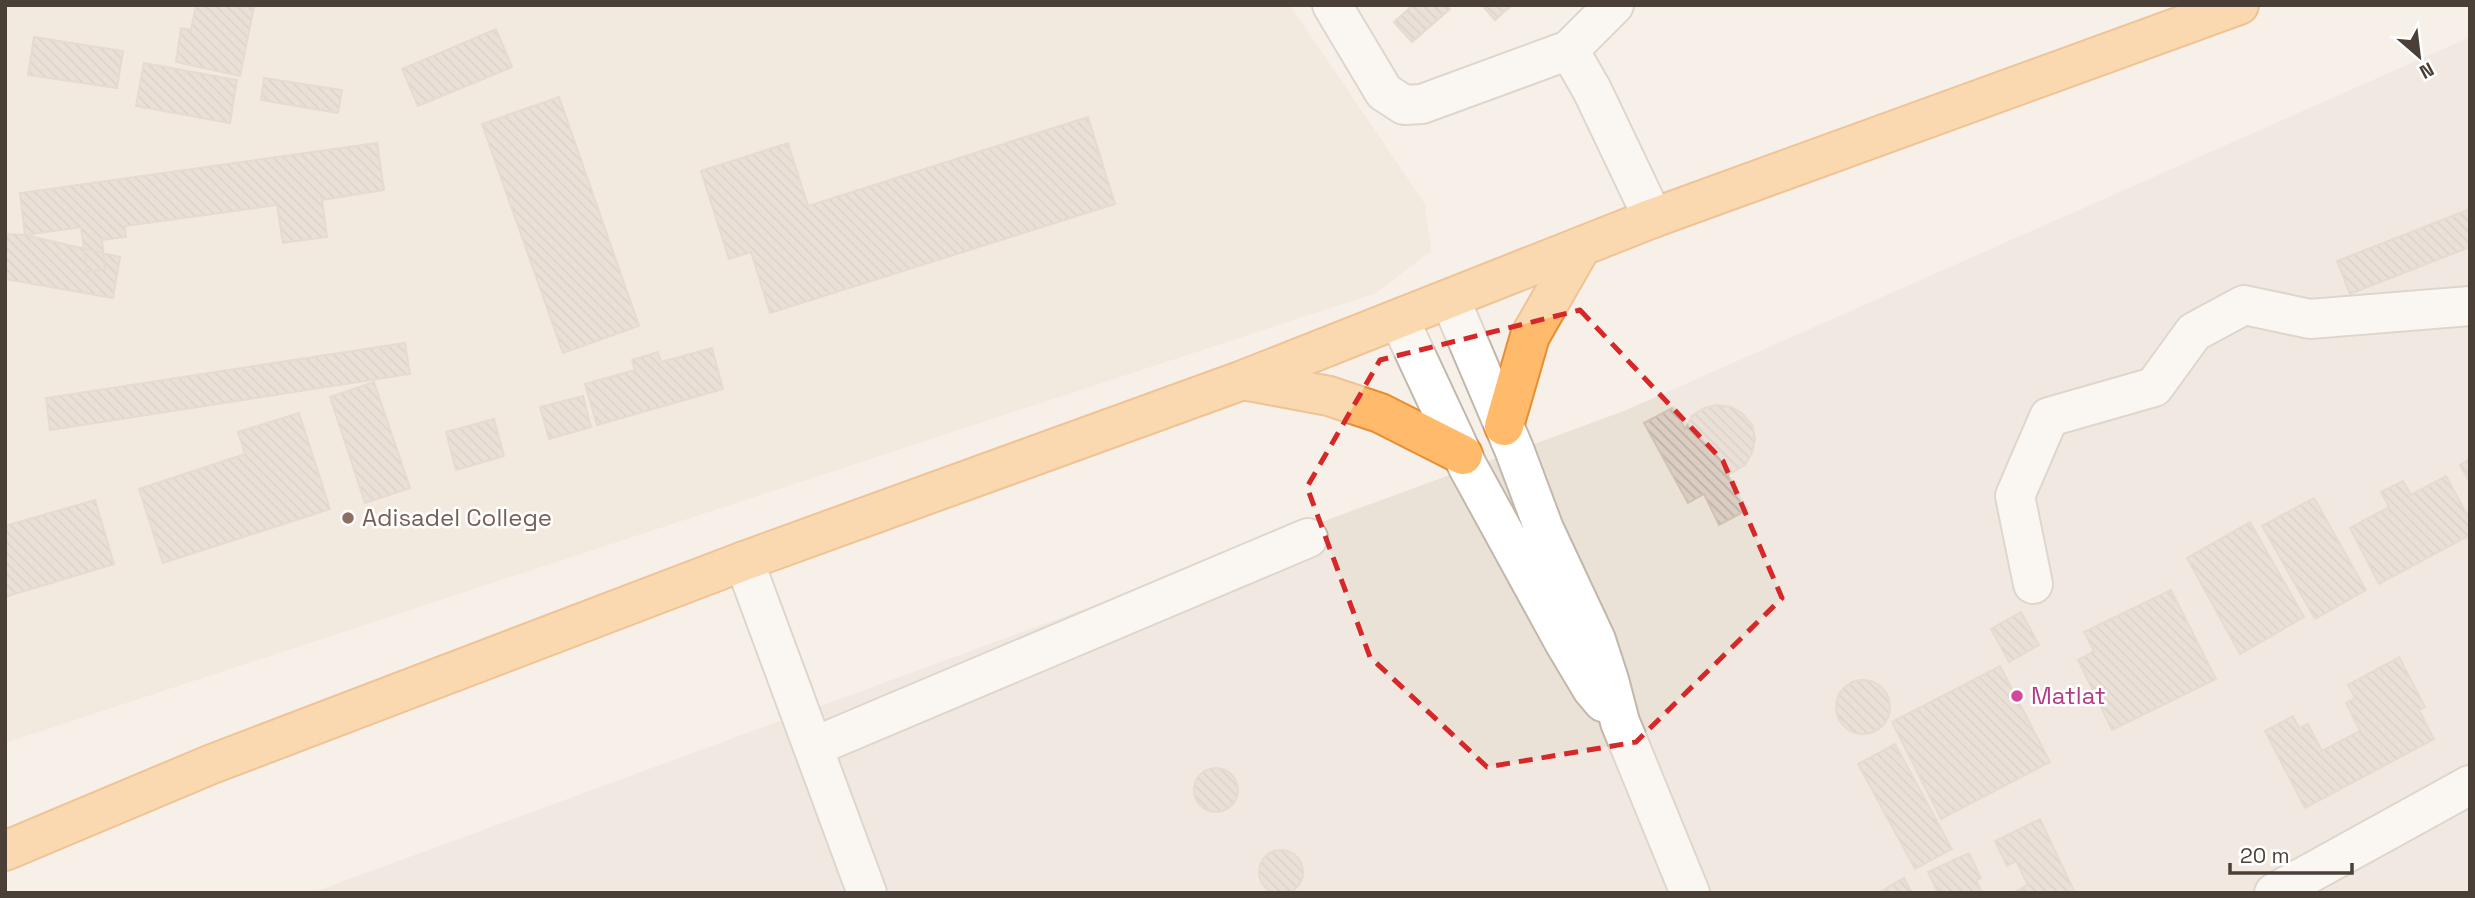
<svg xmlns="http://www.w3.org/2000/svg" width="2475" height="898" font-family="'Space Grotesk',sans-serif">
<style>
.residential{fill:#eae1d7}
.education{fill:#efe3d3}
.building{fill:url(#building-back-hatch);stroke:#d3c1b1;stroke-width:2}
.lines{fill:none;stroke-linecap:round;stroke-linejoin:round}
.minor-casing{stroke:#c2b7ab;stroke-width:42}
.highway-casing{stroke:#e88d31;stroke-width:42}
.minor{stroke:#fff;stroke-width:38}
.highway{stroke:#ffba6b;stroke-width:38}
.marked{fill:none;stroke:#d62828;stroke-width:5;stroke-dasharray:14 9;stroke-linejoin:round}
.education-dot{fill:#8d6e63;stroke:#fff;stroke-width:2.5}
.hotel-dot{fill:#d1479c;stroke:#fff;stroke-width:2.5}
.labels{text-anchor:middle;stroke-width:5;stroke-linejoin:round;paint-order:stroke}
.education-label{font-size:24px;fill:#785e54;stroke:#fff;text-anchor:start}
.hotel-label{font-size:24px;fill:#b23c85;stroke:#fff;text-anchor:start}
</style>
<defs>
<pattern id="building-back-hatch" width="6" height="6" patternUnits="userSpaceOnUse" patternTransform="scale(1.75)"><rect width="6" height="6" fill="#dbcdc1"/><path d="M-1 5l2 2M0 0l6 6M5-1l2 2" fill="none" stroke="#bdb1a6"/></pattern>
</defs>
<rect width="100%" height="100%" fill="#f6f0e9"/>
<!-- residential -->
<path class="residential" d="M2470,37V893H311L1624,411Z"/>
<!-- education -->
<path class="education" d="M5,5H1290L1425,204L1431,251L1376,293L5,743Z"/>
<!-- building -->
<path class="building" d="M196,5L254,7L240,76L176,62L181,28L191,30Z
M1413,5H1446L1450,9L1412,42L1394,22Z
M1482,5H1512L1495,20Z
M496,29L512,67L418,106L402,69Z
M34,37L123,51L117,88L28,75Z
M144,63L237,80L230,123L136,106Z
M264,78L342,90L338,113L261,100Z
M559,97L639,326L563,353L482,124Z
M1088,117L1115,204L770,313L751,252L729,259L701,171L788,143L808,206Z
M377,143L384,190L322,200L327,237L283,243L277,205L125,226L126,237L102,240L105,269L87,272L81,227L25,235L20,193Z
M2470,209V247L2350,294L2337,261Z
M5,234L25,235L120,257L113,298L5,279Z
M405,343L410,374L50,430L46,398Z
M712,348L723,389L597,425L585,384L635,370L632,360L658,352L661,362Z
M374,382L410,488L365,503L330,397Z
M583,396L591,427L549,439L540,407Z
M1717,405L1731,407L1743,414L1752,425L1755,439L1752,453L1745,465L1728,475L1747,510L1719,525L1704,494L1688,503L1644,423L1674,407L1685,429L1692,416L1704,408Z
M299,413L330,509L163,563L139,489L245,454L238,432Z
M494,419L504,456L456,470L446,432Z
M2470,459V483L2460,465Z
M2446,476L2470,520V535L2379,584L2350,528L2389,507L2381,492L2403,481L2411,495Z
M2314,498L2366,590L2315,619L2262,526Z
M95,500L114,564L5,597V526Z
M2250,522L2304,617L2240,654L2187,558Z
M2171,590L2216,679L2112,730L2078,660L2094,651L2084,632Z
M2021,612L2039,645L2009,662L1991,629Z
M2399,657L2425,707L2419,710L2434,739L2305,808L2265,731L2293,716L2299,728L2308,724L2322,751L2360,731L2346,703L2355,698L2348,685Z
M2000,666L2050,762L1941,819L1892,722Z
M1836 707a27 27 0 1 1 54 0a27 27 0 1 1-54 0Z
M1895,744L1952,849L1915,869L1858,764Z
M1194 790a22 22 0 1 1 44 0a22 22 0 1 1-44 0Z
M2040,819L2075,893H2013L2028,885L2016,861L2007,866L1995,841Z
M1259 872a22 22 0 1 1 44 0a22 22 0 1 1-44 0Z
M1969,853L1981,878L1976,880L1982,893H1938L1928,872Z
M1904,878L1912,893H1878Z"/>
<g class="lines">
<defs>
<path id="minor" d="M1332,5L1384,92L1404,105L1422,104L1569,50
M1614,5L1569,50L1592,90L1653,218
M1450,299L1514,449L1544,529L1596,640L1609,680L1620,722L1690,893
M1399,319L1468,467L1564,642L1592,689L1603,702
M744,561L867,893
M2033,584L2015,496L2049,417L2154,387L2194,332L2244,305L2310,319L2470,306
M813,747L1308,538
M2274,893L2470,785"/>
<path id="highway" d="M1243,380L1329,396L1380,413L1463,455
M1504,426L1530,336L1581,247
M5,851L212,764L744,561L1243,380L1653,218L2239,5"/>
</defs>
<!-- minor casing -->
<use href="#minor" class="minor-casing"/>
<!-- highway casing -->
<use href="#highway" class="highway-casing"/>
<!-- minor -->
<use href="#minor" class="minor"/>
<!-- highway -->
<use href="#highway" class="highway"/>
</g>
<!-- marked area -->
<path d="M0 0H2475V898H0ZM1580,310L1723,461L1782,598L1636,742L1487,767L1370,657L1307,487L1380,360Z" fill="#f6f0e9" fill-opacity=".55" fill-rule="evenodd"/>
<path class="marked" d="M1580,310L1723,461L1782,598L1636,742L1487,767L1370,657L1307,487L1380,360Z"/>
<!-- markers -->
<circle class="education-dot" cx="348" cy="518" r="7"/>
<circle class="hotel-dot" cx="2017" cy="696" r="7"/>
<g class="labels">
<!-- education labels -->
<g class="education-label">
<text x="362" y="526">Adisadel College</text>
</g>
<!-- hotel labels -->
<g class="hotel-label">
<text x="2031" y="704">Matlat</text>
</g>
</g>
<!-- border -->
<rect width="2475" height="898" fill="none" stroke="#4a4037" stroke-width="14"/>
<!-- north arrow -->
<g transform="translate(2419 56) rotate(152)" stroke="#ffffff" stroke-width="5" paint-order="stroke">
<path d="M0-5L12 26L0 18L-12 26Z" fill="#4a4037"/>
<text y="-10" font-size="19" font-weight="bold" text-anchor="middle" fill="#4a4037">N</text>
</g>
<!-- scale -->
<path d="M2230 863v10h122v-10" fill="none" stroke="#4a4037" stroke-width="3.5"/>
<text x="2240" y="863" font-size="21" fill="#4a4037" stroke="#ffffff" stroke-width="5" paint-order="stroke">20 m</text>
</svg>
